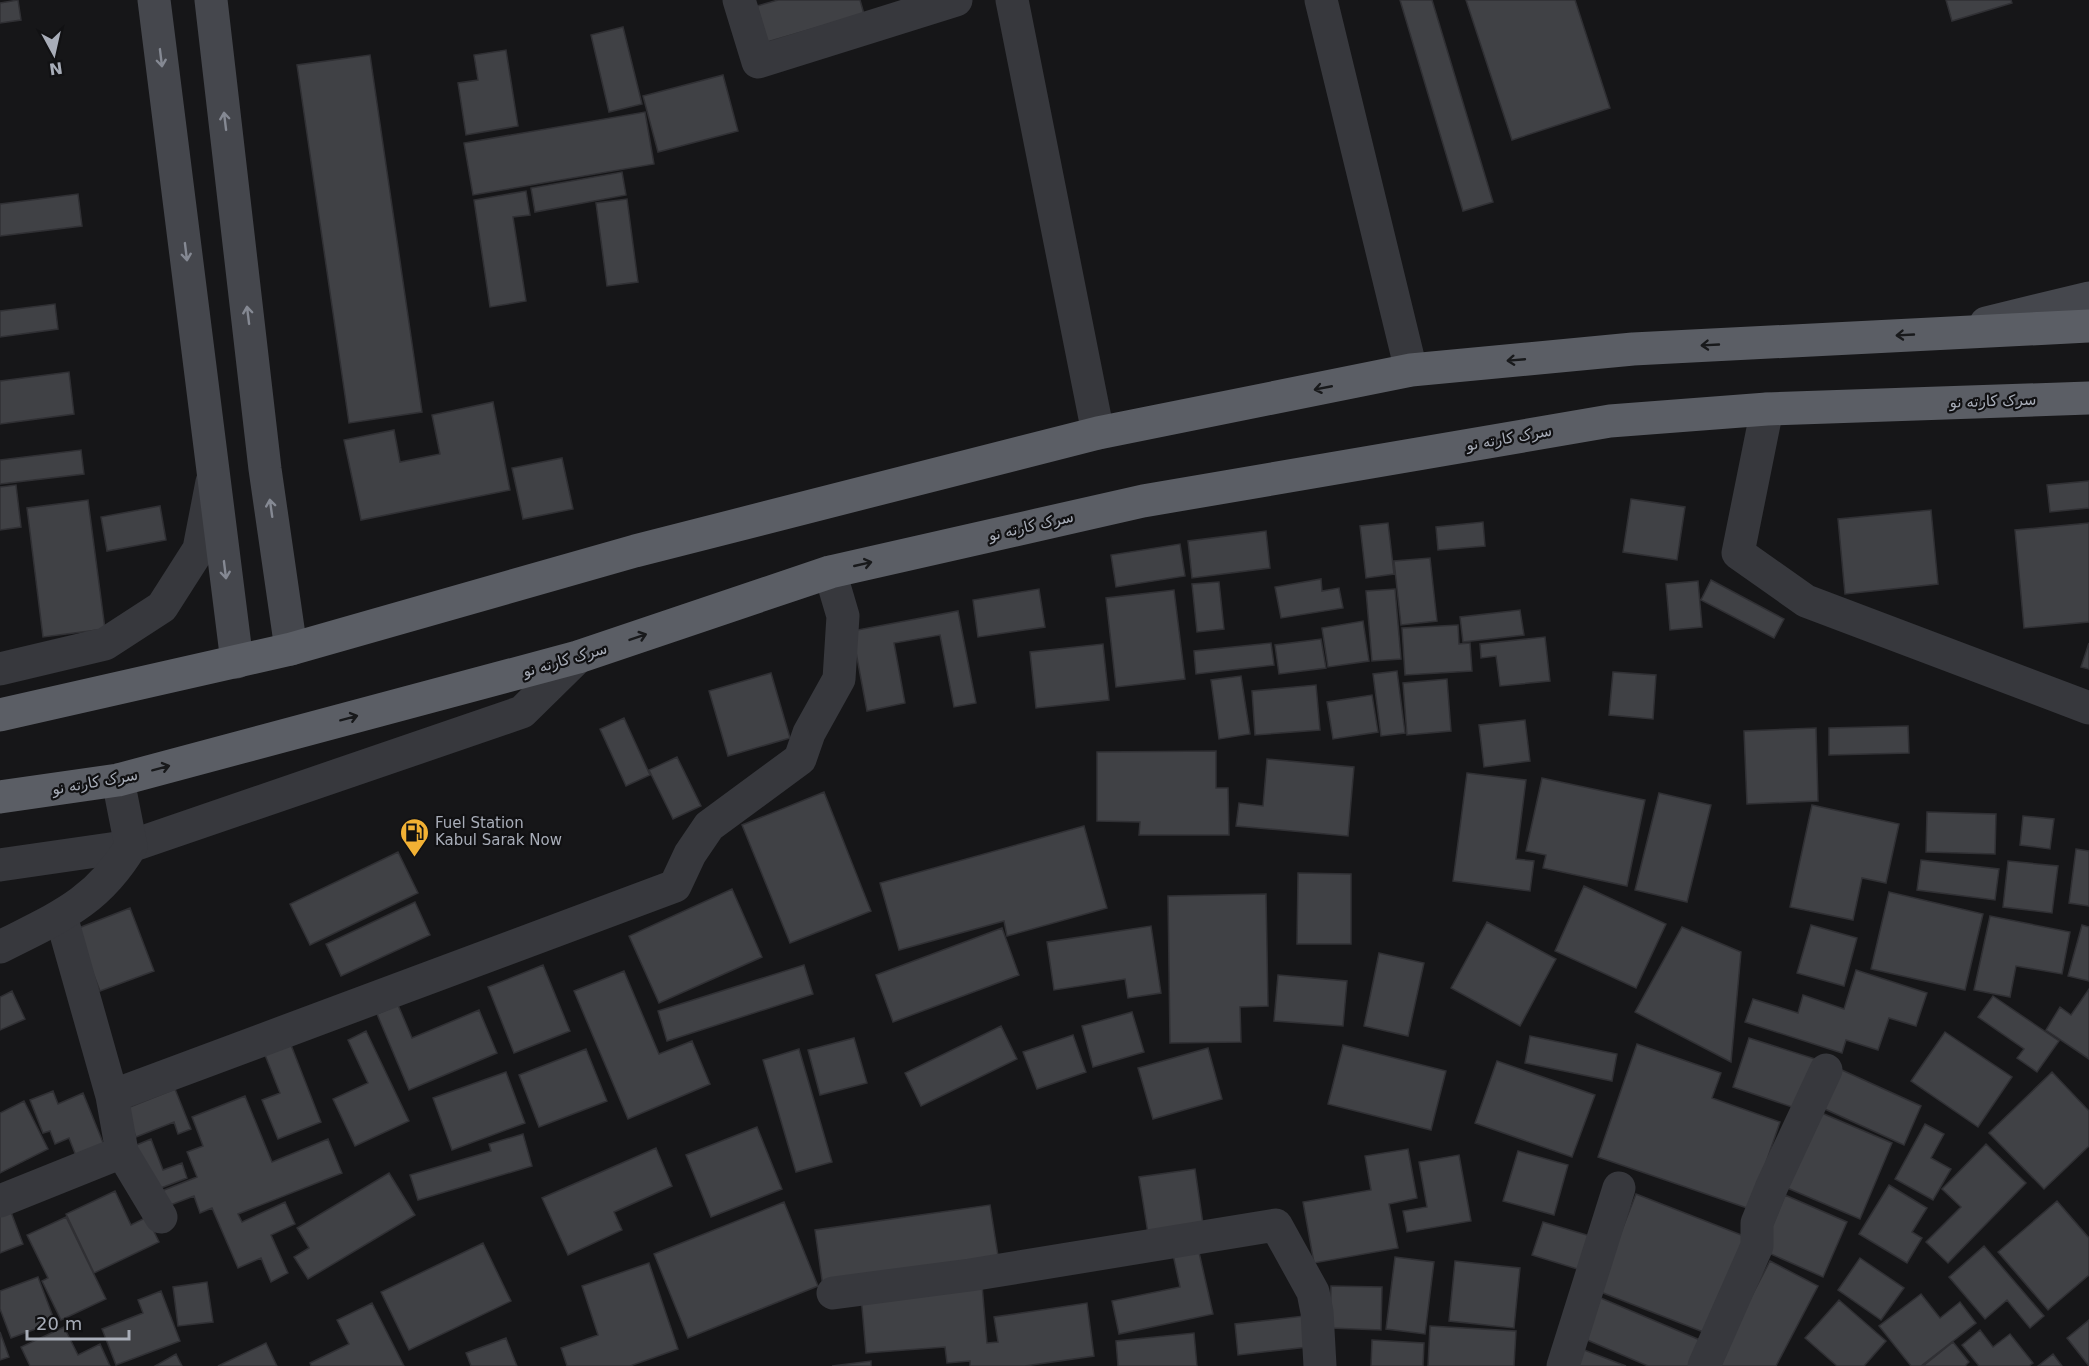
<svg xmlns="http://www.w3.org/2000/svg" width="2089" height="1366" font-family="'DejaVu Sans',Cairo,sans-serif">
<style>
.building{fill:#404145;stroke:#303034;stroke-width:1.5}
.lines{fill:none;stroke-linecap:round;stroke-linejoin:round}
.minor{stroke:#37383d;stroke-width:33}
.tertiary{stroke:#37383d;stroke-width:33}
.secondary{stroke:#45474d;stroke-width:33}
.trunk{stroke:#5b5e65;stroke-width:33}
.oneway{stroke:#858993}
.oneway2{stroke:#18191b}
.labels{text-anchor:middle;stroke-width:4.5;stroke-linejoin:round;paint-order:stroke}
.street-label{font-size:15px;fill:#a8adb8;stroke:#111113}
.poi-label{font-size:15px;fill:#a8adb8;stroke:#111113;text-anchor:start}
</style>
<rect width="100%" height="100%" fill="#161618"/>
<!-- building -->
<path class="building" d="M18,0L21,20L0,23V3Z
M778,0H860L864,14L767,42L757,6Z
M1400,0H1432L1493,202L1463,211Z
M1466,0H1575L1610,108L1512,140Z
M1946,0H2011L2012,3L1952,21Z
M623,27L642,104L609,112L591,35Z
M506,50L518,126L466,135L458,83L478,80L474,55Z
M370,55L422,412L349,423L297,65Z
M723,75L738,131L658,152L643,96Z
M645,112L654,164L473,195L464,143Z
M622,172L626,195L535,212L531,188Z
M526,191L530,215L513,217L526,301L490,307L474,200Z
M78,194L82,226L0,236V204Z
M627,199L638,282L607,286L596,203Z
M55,304L58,329L0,337V311Z
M69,372L74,414L0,424V381Z
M493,402L510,490L361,520L344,440L394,430L400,462L440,454L432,415Z
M81,450L84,474L0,484V460Z
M562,458L573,509L523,519L512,468Z
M2089,481V508L2050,512L2047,485Z
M16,485L21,527L0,530V487Z
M1631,499L1685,507L1677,560L1623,552Z
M88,500L105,629L43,637L27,508Z
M160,506L166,540L107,551L101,517Z
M1931,510L1938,584L1845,594L1838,519Z
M1483,522L1485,546L1438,550L1436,527Z
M1388,523L1394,574L1366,578L1360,526Z
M2089,523V622L2024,628L2015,530Z
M1266,531L1270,568L1192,578L1188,541Z
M1180,544L1185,576L1116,587L1111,555Z
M1430,558L1437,621L1401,625L1394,561Z
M1321,579L1322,591L1339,588L1343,608L1281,618L1275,587Z
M1711,580L1784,619L1774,638L1701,600Z
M1698,581L1702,627L1670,630L1666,584Z
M1219,582L1224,629L1197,632L1192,584Z
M1039,589L1045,627L978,637L973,600Z
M1395,589L1401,659L1372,661L1366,591Z
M1174,590L1185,679L1116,687L1106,598Z
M1520,610L1524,635L1463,642L1460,617Z
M958,611L976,703L954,707L940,635L894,643L905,703L867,711L852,631Z
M1363,621L1369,661L1328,667L1322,628Z
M1458,625L1459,644L1470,643L1472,671L1405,675L1402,628Z
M1545,637L1550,681L1500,686L1496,656L1481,658L1480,644Z
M1321,639L1326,668L1279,674L1275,645Z
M1271,643L1274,665L1196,674L1194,651Z
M2089,643V669L2081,667Z
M1103,644L1109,700L1036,708L1030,652Z
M1397,671L1405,733L1381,736L1373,674Z
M1613,672L1656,675L1653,719L1609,715Z
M771,673L790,738L728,756L709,691Z
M1241,676L1250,734L1219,739L1211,680Z
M1447,679L1451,731L1407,735L1403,683Z
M1316,685L1320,730L1255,735L1252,691Z
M1372,695L1378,732L1333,739L1327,702Z
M624,718L650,775L626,786L600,729Z
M1525,720L1530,761L1484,767L1479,725Z
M1908,726L1909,753L1829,755V728Z
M1816,728L1818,801L1747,804L1744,731Z
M1216,751V788H1228L1229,835H1139L1140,822L1097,821V752Z
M677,757L701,806L673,819L649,770Z
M1267,759L1354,767L1348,836L1236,826L1239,803L1263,806Z
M1467,773L1526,780L1516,859L1534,861L1530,891L1453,881Z
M1542,778L1645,800L1627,886L1543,868L1546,855L1526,851Z
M824,792L871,911L790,943L742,825Z
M1659,793L1711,805L1687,902L1635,890Z
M1812,805L1899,824L1886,883L1862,878L1853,920L1790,907Z
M1927,812L1996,814L1995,854L1926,852Z
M2023,816L2054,819L2050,849L2020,845Z
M1084,826L1107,908L1007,936L1004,921L899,950L880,883Z
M2076,849L2089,851V906L2069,903Z
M398,852L418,893L310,945L290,904Z
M1921,860L1999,869L1995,900L1917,890Z
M2008,861L2058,866L2052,913L2003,907Z
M1298,873L1351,874V944H1297Z
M1584,886L1666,924L1636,988L1555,951Z
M732,889L762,957L659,1003L629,936Z
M1889,892L1983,914L1965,990L1871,969Z
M1266,894L1268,1006L1240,1007L1241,1042L1170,1043L1168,896Z
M415,902L430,935L341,976L326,944Z
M130,908L154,971L100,991L76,929Z
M1990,916L2070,932L2062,974L2016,966L2010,997L1974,990Z
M1487,922L1556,959L1520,1026L1451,988Z
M1811,925L1857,938L1844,986L1797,973Z
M2082,925L2089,927V981L2068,976Z
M1151,926L1161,993L1128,998L1125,979L1054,990L1047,942Z
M1682,927L1741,952L1731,1062L1635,1012Z
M1002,928L1019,975L893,1022L876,975Z
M1379,953L1424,963L1408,1036L1364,1026Z
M543,965L570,1031L514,1053L488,987Z
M804,965L813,994L667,1041L658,1011Z
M1856,970L1927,993L1916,1026L1889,1018L1878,1050L1846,1040L1842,1053L1745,1022L1753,999L1798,1013L1803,995L1844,1009Z
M624,971L659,1054L692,1041L710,1084L628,1119L574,991Z
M1278,975L1347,981L1343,1026L1274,1021Z
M2089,989V1059L2046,1030L2060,1007L2071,1015Z
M12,991L25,1019L0,1030V997Z
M1993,996L2059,1041L2037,1072L2017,1058L2024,1049L1978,1017Z
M398,1005L412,1038L479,1010L497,1053L409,1090L377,1014Z
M1132,1012L1144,1052L1093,1067L1082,1026Z
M1001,1026L1017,1059L921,1106L905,1073Z
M366,1031L409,1121L355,1146L333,1099L368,1083L348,1040Z
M1945,1032L2012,1077L1978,1127L1911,1081Z
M1073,1035L1086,1072L1037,1089L1023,1052Z
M1530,1036L1617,1054L1612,1081L1525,1063Z
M854,1038L867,1083L820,1095L808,1050Z
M1749,1038L1815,1059L1798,1109L1733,1087Z
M1637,1044L1721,1073L1712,1098L1780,1122L1750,1209L1598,1157Z
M291,1045L321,1122L278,1139L262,1100L280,1093L265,1055Z
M1343,1045L1446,1071L1431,1130L1328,1104Z
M1208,1048L1222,1099L1153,1119L1138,1068Z
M586,1049L607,1101L539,1127L519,1075Z
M799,1049L832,1162L796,1172L763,1060Z
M1497,1061L1595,1095L1572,1157L1475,1123Z
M1833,1066L1921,1106L1904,1145L1816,1105Z
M506,1072L525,1123L452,1150L433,1098Z
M2052,1072L2089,1111V1146L2044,1189L1989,1133Z
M175,1089L191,1129L178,1134L174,1122L136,1137L125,1109Z
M53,1091L58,1104L83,1093L106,1150L78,1161L69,1138L55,1144L50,1131L43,1133L30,1100Z
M245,1096L272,1162L328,1139L342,1173L238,1214L242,1222L285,1202L295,1224L271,1235L288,1273L271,1282L261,1258L238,1268L212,1208L200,1213L194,1196L160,1209L154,1194L197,1177L187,1152L203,1146L192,1117Z
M24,1101L48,1149L0,1173V1113Z
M1817,1111L1892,1143L1860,1219L1785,1187Z
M1925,1124L1944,1134L1931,1158L1951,1169L1933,1200L1895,1179Z
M757,1127L782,1189L711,1217L686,1155Z
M523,1134L532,1166L418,1200L410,1175L491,1151L489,1144Z
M151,1139L163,1170L182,1163L187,1178L153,1191L134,1146Z
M1986,1144L2026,1183L1948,1263L1926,1242L1961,1207L1942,1189Z
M656,1148L672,1186L614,1212L622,1230L568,1255L542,1198Z
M1408,1149L1417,1198L1389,1204L1398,1248L1314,1263L1303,1202L1371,1190L1365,1156Z
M1518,1151L1568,1165L1554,1215L1503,1201Z
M1459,1155L1471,1221L1407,1232L1403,1211L1427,1207L1419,1162Z
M1195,1169L1204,1231L1149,1240L1139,1177Z
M389,1173L415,1215L308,1279L294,1257L309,1248L297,1228Z
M1889,1185L1927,1208L1912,1232L1922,1238L1907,1263L1859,1234Z
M115,1191L131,1225L147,1217L159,1242L94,1273L66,1214Z
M1636,1194L1749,1238L1711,1335L1598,1291Z
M1785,1195L1847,1222L1823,1277L1762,1250Z
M2057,1201L2089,1238V1275L2048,1310L1998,1252Z
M784,1202L818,1286L688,1338L654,1254Z
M8,1204L23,1244L0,1253V1207Z
M990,1205L999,1262L823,1287L815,1230Z
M66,1217L106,1299L61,1320L42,1281L48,1278L27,1235Z
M1543,1222L1597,1238L1587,1272L1532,1255Z
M1196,1239L1213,1314L1119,1334L1112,1301L1180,1287L1171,1245Z
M483,1243L511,1301L409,1350L381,1292Z
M1984,1246L2044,1316L2030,1328L2007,1300L1985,1319L1949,1277Z
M1395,1257L1434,1262L1425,1334L1386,1329Z
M1860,1258L1904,1288L1881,1320L1838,1290Z
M1455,1261L1520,1268L1514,1328L1449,1321Z
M1770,1261L1818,1286L1776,1366H1715Z
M649,1263L678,1349L630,1366H567L561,1348L598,1335L582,1286Z
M38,1277L55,1322L11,1338L0,1309V1291Z
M207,1282L213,1322L178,1326L173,1287Z
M982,1285L987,1343L998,1342L994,1317L1087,1303L1094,1356L1025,1366H970V1361L947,1363L945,1347L866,1353L861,1296Z
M1331,1286L1382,1287L1381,1330L1330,1328Z
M161,1291L180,1341L116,1365L102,1329L143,1313L138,1300Z
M1921,1294L1940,1318L1960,1302L1976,1323L1921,1366H1911L1879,1326Z
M1596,1296L1707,1343L1697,1366H1648L1578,1336Z
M1839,1300L1886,1341L1864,1366H1837L1805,1338Z
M372,1303L404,1366H311L310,1363L349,1344L337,1320Z
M1304,1316L1308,1347L1238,1355L1235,1324Z
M2089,1320V1366L2067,1338Z
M1430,1326L1516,1331L1514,1366H1428Z
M64,1327L78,1355L100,1344L110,1366H30L21,1347Z
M1980,1330L1993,1347L2010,1334L2033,1363L2029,1366H1979L1962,1345Z
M0,1332L9,1357L0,1360Z
M1194,1333L1197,1366H1118L1116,1341Z
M506,1338L517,1366H471L466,1353Z
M1372,1340L1424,1343L1423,1366H1371Z
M1953,1342L1969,1362L1965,1366H1923Z
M266,1343L277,1366H218Z
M1579,1348L1626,1366H1572Z
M176,1354L182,1366H155Z
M2053,1354L2062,1366H2038Z
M871,1361V1366H832Z"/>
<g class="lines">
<!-- minor -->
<path class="minor" d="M739,0L758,62L956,0
M1012,0L1098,433
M1321,0L1411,370
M1767,409L1738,553L1806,601L2089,708
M0,669L105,644L162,607L199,549L212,482
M0,865L131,846L522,712L578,657
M61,916L112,1096L122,1152L161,1217
M112,1096L675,886L690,854L709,826L800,759L809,733L839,679L843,616L830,572
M0,1201L122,1152
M833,1293L970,1275L1276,1225L1313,1292L1317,1312L1320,1366
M1563,1366L1619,1188
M1704,1366L1757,1246V1223L1772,1186L1826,1070"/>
<!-- tertiary -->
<path class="tertiary" d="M0,947C57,918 97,903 131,846L118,780"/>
<!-- secondary -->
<path class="secondary" d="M154,0L237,662
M211,0L265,469L291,649
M1986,323L2089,298"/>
<!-- trunk -->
<path class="trunk" d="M0,715L291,649L635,551L1098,433L1411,370L1633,349L2089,326
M0,797L118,780L578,657L830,572L1143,501L1610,421L1767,409L2089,398"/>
</g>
<!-- one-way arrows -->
<defs><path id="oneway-shaft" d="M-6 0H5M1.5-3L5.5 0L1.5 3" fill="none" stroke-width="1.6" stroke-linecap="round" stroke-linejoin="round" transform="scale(1.5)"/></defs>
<g class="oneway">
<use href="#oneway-shaft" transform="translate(161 58) rotate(83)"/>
<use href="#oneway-shaft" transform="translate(225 121) rotate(-97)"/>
<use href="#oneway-shaft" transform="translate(186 252) rotate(83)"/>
<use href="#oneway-shaft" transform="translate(248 315) rotate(-97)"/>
<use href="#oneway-shaft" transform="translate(271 508) rotate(-98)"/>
<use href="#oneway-shaft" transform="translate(225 570) rotate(83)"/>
</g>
<g class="oneway2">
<use href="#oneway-shaft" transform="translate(1905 335) rotate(177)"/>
<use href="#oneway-shaft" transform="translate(1710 345) rotate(177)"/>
<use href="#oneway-shaft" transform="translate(1516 360) rotate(175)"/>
<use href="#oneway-shaft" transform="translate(1323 388) rotate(169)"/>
<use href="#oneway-shaft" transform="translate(863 564) rotate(-13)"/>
<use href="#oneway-shaft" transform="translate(638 637) rotate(-19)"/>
<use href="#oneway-shaft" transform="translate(349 718) rotate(-15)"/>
<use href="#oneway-shaft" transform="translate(161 768) rotate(-15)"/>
</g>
<!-- icons -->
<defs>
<symbol id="fuel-pin" viewBox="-11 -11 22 30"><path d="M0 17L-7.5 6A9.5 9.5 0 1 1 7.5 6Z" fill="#f2b134" stroke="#111113"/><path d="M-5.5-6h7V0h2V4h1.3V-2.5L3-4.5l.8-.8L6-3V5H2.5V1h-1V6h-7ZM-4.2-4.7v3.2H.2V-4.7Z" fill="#111"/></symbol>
</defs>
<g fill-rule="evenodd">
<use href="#fuel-pin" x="398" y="816" width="33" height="45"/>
</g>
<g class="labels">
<!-- street labels -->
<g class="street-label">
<text transform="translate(1993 401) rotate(-2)" y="5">سرک کارته نو</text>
<text transform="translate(1509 438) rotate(-10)" y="5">سرک کارته نو</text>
<text transform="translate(1031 526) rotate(-13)" y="5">سرک کارته نو</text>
<text transform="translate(565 660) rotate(-16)" y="5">سرک کارته نو</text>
<text transform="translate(95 782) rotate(-10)" y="5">سرک کارته نو</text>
</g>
<!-- poi labels -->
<g class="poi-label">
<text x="435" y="828">Fuel Station<tspan x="435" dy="17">Kabul Sarak Now</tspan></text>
</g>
</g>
<!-- north arrow -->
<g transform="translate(54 54) rotate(172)" stroke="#111113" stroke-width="4.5" paint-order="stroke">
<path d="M0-4.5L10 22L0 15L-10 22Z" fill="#a8adb8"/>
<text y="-9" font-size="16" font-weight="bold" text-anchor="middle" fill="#a8adb8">N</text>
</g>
<!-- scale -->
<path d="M27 1330v9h102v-9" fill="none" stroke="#a8adb8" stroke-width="3"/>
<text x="36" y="1330" font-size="18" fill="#a8adb8" stroke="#111113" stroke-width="4.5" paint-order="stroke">20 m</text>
</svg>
